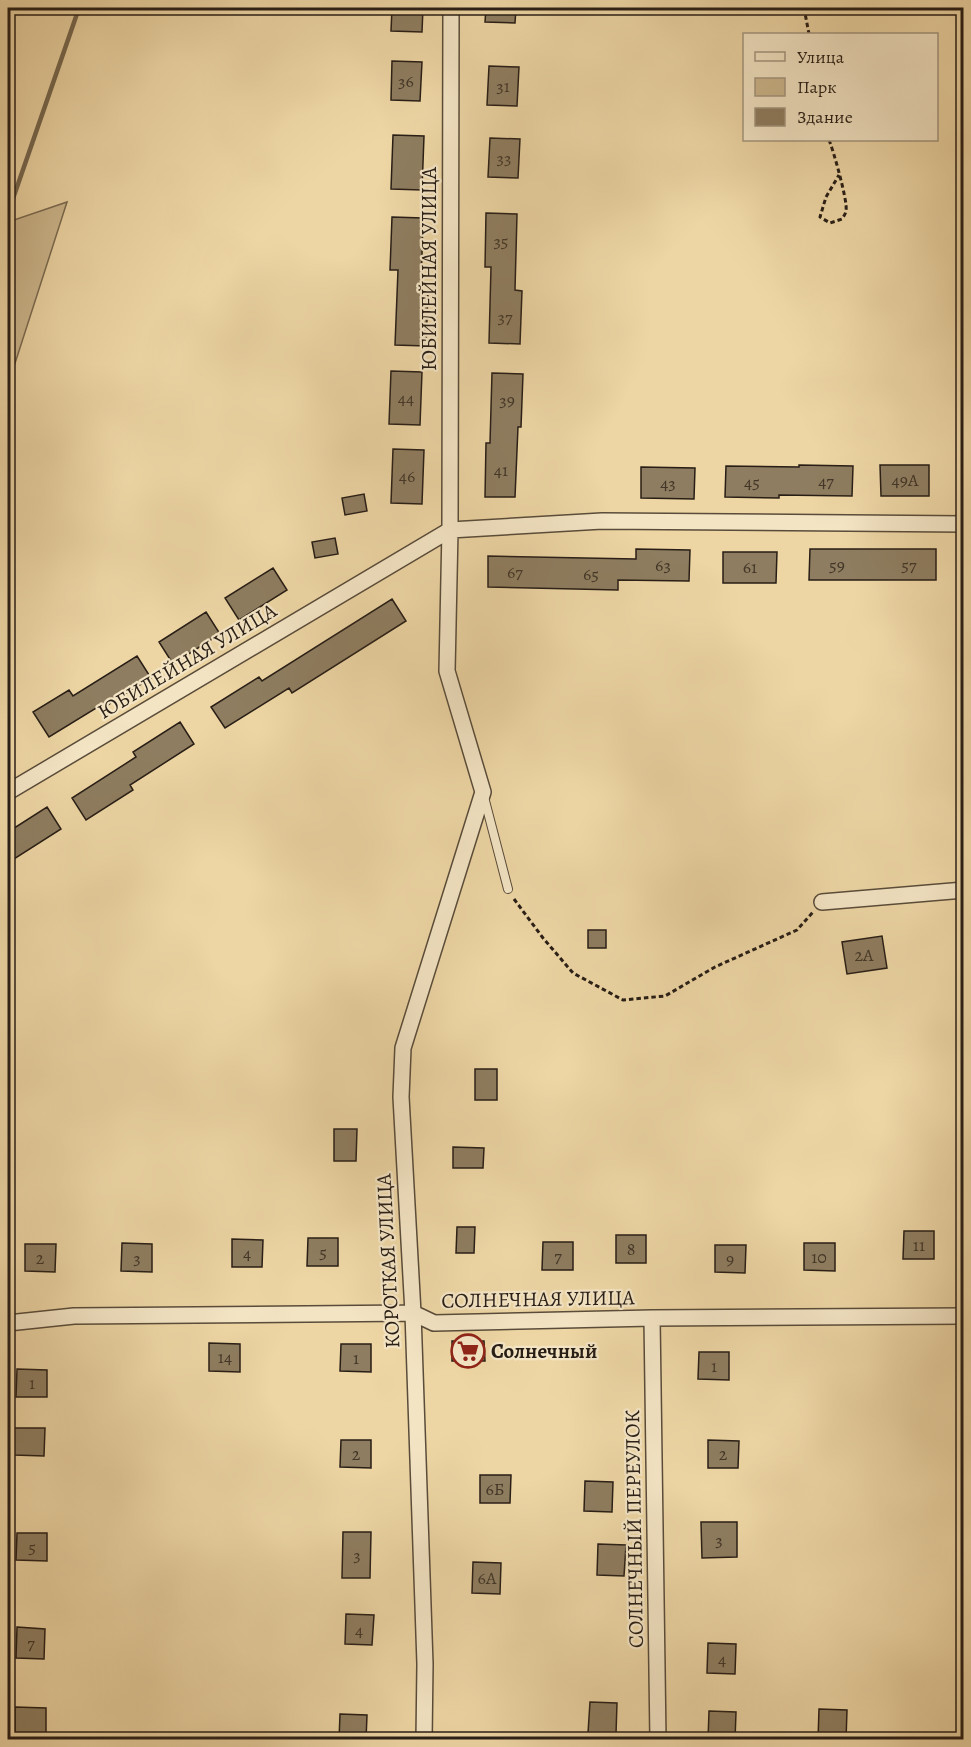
<svg xmlns="http://www.w3.org/2000/svg" width="971" height="1747" font-family="Alegreya,serif">
<style>
.green{fill:#ccb68c;stroke:#7a6a51;stroke-width:1.5}
.lines{fill:none;stroke-linecap:round;stroke-linejoin:round}
.stream{stroke:#76674e;stroke-width:4.5}
.building{fill:#8e7d60;stroke:#281e16;stroke-width:1.5}
.lane-casing{stroke:#594c3a;stroke-width:10}
.street-casing{stroke:#594c3a;stroke-width:18}
.path{stroke:#281e16;stroke-width:3;stroke-dasharray:4.5 3;stroke-linecap:butt}
.lane{stroke:#f3e4c4;stroke-width:8}
.street{stroke:#f3e4c4;stroke-width:15}
.labels{text-anchor:middle;stroke-width:4.5;stroke-linejoin:round;paint-order:stroke}
.number-label{font-size:18px;fill:#423628}
.street-label{font-size:21px;fill:#281e16;stroke:#f3e4c4}
.poi-label{font-size:21px;font-weight:bold;fill:#281e16;stroke:#f3e4c4;text-anchor:start}
</style>
<rect width="100%" height="100%" fill="#edd5a4"/>
<filter id="stains"><feTurbulence type="fractalNoise" baseFrequency=".00333" numOctaves="4"/><feColorMatrix values="0 0 0 0 .2 0 0 0 0 .09 0 0 0 0 .02 0 0 0 .5 -.17"/></filter>
<radialGradient id="worn" r=".72"><stop offset=".6" stop-color="#630" stop-opacity="0"/><stop offset="1" stop-color="#630" stop-opacity=".3"/></radialGradient>
<!-- green -->
<path class="green" d="M67,202L8,385V222Z"/>
<g class="lines">
<!-- stream -->
<path class="stream" d="M8,213L79,8"/>
</g>
<!-- building -->
<path class="building" d="M392,8H423L422,32L391,31Z
M486,8H516L515,23L485,22Z
M392,61L422,62L420,101L391,100Z
M489,66L519,67L517,106L487,105Z
M393,135L424,136L422,190L391,189Z
M490,138L520,139L518,178L488,177Z
M486,213L517,214L515,290L522,291L520,344L489,343L491,267H485Z
M392,217L423,218L421,292H428L426,346L395,345L398,270H390Z
M391,371L422,372L420,425L389,424Z
M492,373L523,374L521,427H518L515,497H485L486,443H490Z
M393,449L424,450L422,504L391,503Z
M799,465L853,466L852,496L779,495V498L725,497L726,466L799,467Z
M880,465H929V496H881Z
M641,467L695,468L694,499L641,498Z
M364,494L367,511L345,515L342,498Z
M335,538L338,554L315,558L312,542Z
M636,549L690,550L689,581L618,580V590L488,587V556L636,559Z
M810,549H936V580H809Z
M723,552H777L776,583H723Z
M273,568L287,590L239,620L225,598Z
M392,599L406,621L292,693L289,688L225,728L211,707L259,677L262,681Z
M206,612L220,634L173,664L159,642Z
M137,656L151,678L103,708L101,705L49,737L33,712L69,690L73,696Z
M180,722L194,744L130,785L133,790L86,820L72,798L136,757L133,752Z
M47,807L61,829L14,859L8,849V832Z
M588,930H606V948H588Z
M882,936L887,968L847,974L842,942Z
M475,1069H497V1100H475Z
M334,1129H357L356,1161H334Z
M453,1147L484,1148L483,1168H453Z
M457,1227H475L474,1253H456Z
M904,1231H934V1259H903Z
M616,1235H646V1263H616Z
M308,1238H338V1266H307Z
M232,1239L263,1240L262,1267H232Z
M543,1242H573V1270H542Z
M122,1243L152,1244V1272L121,1271Z
M804,1243H835V1271L804,1270Z
M25,1244H56L55,1272L25,1271Z
M715,1245H746L745,1273L715,1272Z
M452,1341H484L485,1361H452Z
M209,1343L240,1344V1372L209,1371Z
M341,1344H371V1372L340,1371Z
M699,1352H729V1380L698,1379Z
M17,1369L47,1370V1397H16Z
M14,1428H45L44,1456L14,1455Z
M341,1440H371V1468L340,1467Z
M708,1440L739,1441L738,1468H708Z
M480,1475H511L510,1503H480Z
M585,1481L613,1482L612,1512L584,1511Z
M701,1522H737V1557L702,1558Z
M343,1532H371L370,1578H342Z
M17,1533H47V1561L16,1560Z
M598,1544L626,1545L624,1576L597,1575Z
M473,1562L501,1563L500,1594L472,1593Z
M346,1614L374,1615L372,1645L345,1644Z
M17,1627L45,1629L44,1659L16,1658Z
M708,1643L736,1644L735,1674L707,1673Z
M590,1702L617,1703L616,1734L588,1733Z
M15,1707L46,1708V1735H15Z
M819,1709L847,1710L846,1740H818Z
M709,1711L736,1712L735,1740H708Z
M340,1714L367,1715L366,1740H339Z"/>
<g class="lines">
<defs>
<path id="lane" d="M484,797L508,889"/>
<path id="street" d="M8,792L450,530L602,521L964,524
M822,902L964,890
M652,1318L658,1740
M8,1323L74,1316L413,1313L434,1323L652,1318L964,1316
M424,1740L425,1664L413,1313L401,1097L403,1048L483,792L447,671L450,530L451,8"/>
</defs>
<!-- lane casing -->
<use href="#lane" class="lane-casing"/>
<!-- street casing -->
<use href="#street" class="street-casing"/>
<!-- path -->
<path class="path" d="M804,8L809,34
M829,140C833,149 848,202 846,210C846,213 844,216 842,219L830,223L820,217L826,197L839,175
M514,899L543,938L573,973L623,1000L665,996L715,967L797,930L813,912"/>
<!-- lane -->
<use href="#lane" class="lane"/>
<!-- street -->
<use href="#street" class="street"/>
</g>
<!-- icons -->
<defs>
<symbol id="supermarket-ring" viewBox="-11 -11 22 22"><circle r="9.5" fill="#f3e4c4" stroke="#8f2418" stroke-width="1.5"/><path d="M-6-5.5h2.5l.6 2H6L4.5 2H-2.5L-4.4-4H-6ZM-1.5 3.2a1.3 1.3 0 1 0 .1 0ZM3 3.2a1.3 1.3 0 1 0 .1 0Z" fill="#8f2418"/></symbol>
</defs>
<g fill-rule="evenodd">
<use href="#supermarket-ring" x="449" y="1332" width="38" height="38"/>
</g>
<g class="labels">
<!-- number labels -->
<g class="number-label">
<text x="406" y="87">36</text>
<text x="503" y="92">31</text>
<text x="504" y="164">33</text>
<text x="501" y="247">35</text>
<text x="505" y="323">37</text>
<text x="406" y="404">44</text>
<text x="507" y="406">39</text>
<text x="501" y="476">41</text>
<text x="407" y="482">46</text>
<text x="905" y="486">49А</text>
<text x="826" y="487">47</text>
<text x="752" y="488">45</text>
<text x="668" y="489">43</text>
<text x="663" y="571">63</text>
<text x="837" y="571">59</text>
<text x="909" y="571">57</text>
<text x="750" y="573">61</text>
<text x="515" y="578">67</text>
<text x="591" y="580">65</text>
<text x="864" y="961">2А</text>
<text x="919" y="1251">11</text>
<text x="631" y="1255">8</text>
<text x="323" y="1258">5</text>
<text x="247" y="1259">4</text>
<text x="558" y="1262">7</text>
<text x="819" y="1263">10</text>
<text x="40" y="1264">2</text>
<text x="137" y="1264">3</text>
<text x="730" y="1265">9</text>
<text x="225" y="1363">14</text>
<text x="356" y="1364">1</text>
<text x="714" y="1372">1</text>
<text x="32" y="1389">1</text>
<text x="356" y="1460">2</text>
<text x="723" y="1460">2</text>
<text x="495" y="1495">6Б</text>
<text x="719" y="1546">3</text>
<text x="32" y="1553">5</text>
<text x="357" y="1561">3</text>
<text x="487" y="1584">6А</text>
<text x="359" y="1636">4</text>
<text x="31" y="1649">7</text>
<text x="722" y="1665">4</text>
</g>
<!-- street labels -->
<g class="street-label">
<text transform="translate(429 269) rotate(-90)" y="7">ЮБИЛЕЙНАЯ УЛИЦА</text>
<text transform="translate(187 661) rotate(-31)" y="7">ЮБИЛЕЙНАЯ УЛИЦА</text>
<text transform="translate(388 1261) rotate(-93)" y="7">КОРОТКАЯ УЛИЦА</text>
<text transform="translate(538 1299) rotate(-1)" y="7">СОЛНЕЧНАЯ УЛИЦА</text>
<text transform="translate(634 1529) rotate(-91)" y="7">СОЛНЕЧНЫЙ ПЕРЕУЛОК</text>
</g>
<!-- poi labels -->
<g class="poi-label">
<text x="491" y="1358">Солнечный</text>
</g>
</g>
<!-- margin -->
<rect width="971" height="1747" fill="none" stroke="#edd5a4" stroke-width="30"/>
<rect x="9" y="9" width="953" height="1729" fill="none" stroke="#281e16" stroke-width="3"/>
<rect x="15" y="15" width="941" height="1717" fill="none" stroke="#281e16" stroke-width="1.5"/>
<!-- legend -->
<rect x="743" y="33" width="195" height="108" fill="#f3e4c4" stroke="#a2957e" stroke-width="1.5"/>
<rect x="755" y="52" width="30" height="9" fill="#f3e4c4" stroke="#a2957e" stroke-width="1.5"/>
<text x="797" y="63" font-size="18" fill="#281e16">Улица</text>
<rect x="755" y="78" width="30" height="18" fill="#ccb68c" stroke="#a2957e" stroke-width="1.5"/>
<text x="797" y="93" font-size="18" fill="#281e16">Парк</text>
<rect x="755" y="108" width="30" height="18" fill="#8e7d60" stroke="#a2957e" stroke-width="1.5"/>
<text x="797" y="123" font-size="18" fill="#281e16">Здание</text>
<rect width="100%" height="100%" filter="url(#stains)"/>
<rect width="100%" height="100%" fill="url(#worn)"/>
</svg>
